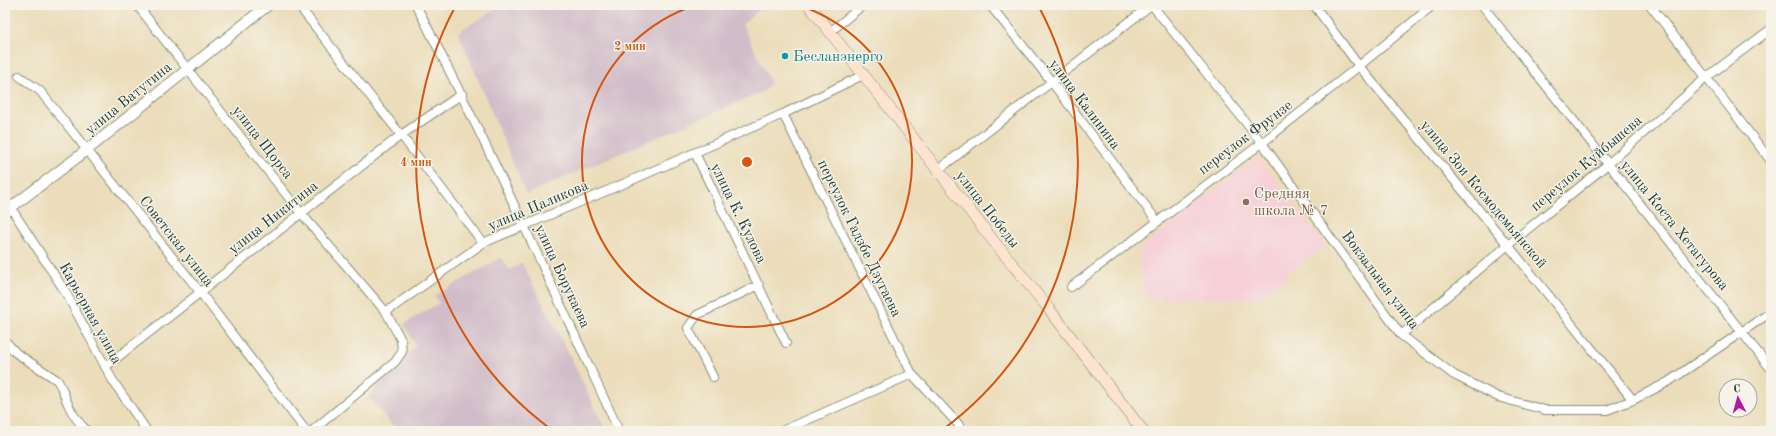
<svg xmlns="http://www.w3.org/2000/svg" width="1776" height="436" font-family="'Old Standard TT',serif">
<style>
.built{fill:#f6cfd7}
.industrial{fill:#d1bdc9}
.lines{fill:none;stroke-linecap:round;stroke-linejoin:round}
.minor-casing{stroke:#858d77;stroke-width:10}
.tertiary-casing{stroke:#858d77;stroke-width:12}
.secondary-casing{stroke:#858d77;stroke-width:12}
.minor{stroke:#fff;stroke-width:8}
.tertiary{stroke:#fff;stroke-width:10}
.secondary{stroke:#fde4d1;stroke-width:11}
.ring{fill:none;stroke:#d45610;stroke-width:2}
.culture-dot{fill:#0f9aa8;stroke:#f7f3e8;stroke-width:1.5}
.education-dot{fill:#8d6e63;stroke:#f7f3e8;stroke-width:1.5}
.labels{text-anchor:middle;stroke-width:3;stroke-linejoin:round;paint-order:stroke}
.culture-label{font-size:15px;fill:#0d838f;stroke:#f7f3e8;text-anchor:start}
.street-label{font-size:15px;fill:#1f3d34;stroke:#f7f3e8}
.education-label{font-size:15px;fill:#785e54;stroke:#f7f3e8;text-anchor:start}
.centre{fill:#d45610;stroke:#f7f3e8;stroke-width:2}
.ring-label{font-size:12px;text-anchor:middle;font-weight:bold;fill:#d45610;stroke:#f7f3e8;stroke-width:3;stroke-linejoin:round;paint-order:stroke}
</style>
<rect width="100%" height="100%" fill="#f7f3e8"/>
<filter id="ink" filterUnits="userSpaceOnUse"><feTurbulence type="fractalNoise" baseFrequency=".025" numOctaves="2"/><feDisplacementMap in="SourceGraphic" scale="8" xChannelSelector="R" yChannelSelector="G"/><feConvolveMatrix kernelMatrix="1 2 1 2 8 2 1 2 1" color-interpolation-filters="sRGB"/></filter>
<filter id="wash" filterUnits="userSpaceOnUse"><feTurbulence type="fractalNoise" baseFrequency=".012" numOctaves="4" result="noise"/><feDisplacementMap in="SourceGraphic" scale="16" xChannelSelector="R" yChannelSelector="G"/><feGaussianBlur stdDeviation="0.9" result="paint"/><feColorMatrix in="noise" values="0 0 0 0 0 0 0 0 0 0 0 0 0 0 0 0 0 1.4 0 .05"/><feComposite in="paint" operator="in"/></filter>
<g filter="url(#wash)">
<rect width="100%" height="100%" fill="#ebddba"/>
<!-- built -->
<path class="built" d="M1258,157L1327,247L1285,274L1287,277L1259,298L1144,299L1139,249Z"/>
<!-- industrial -->
<path class="industrial" d="M502,5H765L742,24L771,83L764,91L526,194L458,32Z
M502,257L509,270L522,263L566,348L606,431H485L518,409L484,431H397L368,397L416,346L404,324L439,303L434,296Z"/>
</g>
<g filter="url(#ink)">
<g class="lines">
<defs>
<path id="minor" d="M137,5L300,212L386,312
M298,5L401,135L483,243
M416,5C488,145 553,288 619,431
M990,5L1051,81L1157,221
M1152,5L1262,143L1401,335L1454,375L1498,397L1545,410H1607L1633,400L1668,382L1771,312
M1314,5L1359,66L1508,245L1633,400
M1482,5L1771,369
M1650,5L1771,161
M830,32L863,5
M19,76L40,91L200,292L306,431
M783,114L912,374L958,424L962,431
M695,153L786,343
M938,170L1151,5
M11,208L66,293L113,381L147,431
M1071,287L1262,143L1359,66L1433,5
M1401,335L1508,245L1608,164L1707,77L1771,29
M5,341L16,353L57,380C63,388 64,396 68,404C72,414 80,424 87,431
M105,367L401,135L462,94
M713,377L688,328L697,315L759,285
M312,431L395,362L402,352L401,340L386,312L483,243L623,184L783,114L863,75
M782,431L912,374"/>
<path id="tertiary" d="M5,212L87,150L268,5"/>
<path id="secondary" d="M809,5L991,238L1049,309L1143,431"/>
</defs>
<!-- minor casing -->
<use href="#minor" class="minor-casing"/>
<!-- tertiary casing -->
<use href="#tertiary" class="tertiary-casing"/>
<!-- secondary casing -->
<use href="#secondary" class="secondary-casing"/>
<!-- minor -->
<use href="#minor" class="minor"/>
<!-- tertiary -->
<use href="#tertiary" class="tertiary"/>
<!-- secondary -->
<use href="#secondary" class="secondary"/>
</g>
</g>
<!-- distance rings -->
<g class="ring">
<path d="M798 5A165 165 0 1 1 696 5"/>
<path d="M552 430A331 331 0 0 1 455 7M1039 7A331 331 0 0 1 942 430"/>
</g>
<!-- markers -->
<circle class="culture-dot" cx="785" cy="56" r="4"/>
<circle class="education-dot" cx="1246" cy="202" r="4"/>
<g class="labels">
<!-- culture labels -->
<g class="culture-label">
<text x="793" y="61">Бесланэнерго</text>
</g>
<!-- street labels -->
<g class="street-label">
<text transform="translate(128 98) rotate(-39)" y="5">улица Ватутина</text>
<text transform="translate(1085 104) rotate(53)" y="5">улица Калинина</text>
<text transform="translate(1245 137) rotate(-37)" y="5">переулок Фрунзе</text>
<text transform="translate(263 142) rotate(52)" y="5">улица Щорса</text>
<text transform="translate(1586 163) rotate(-40)" y="5">переулок Куйбышева</text>
<text transform="translate(1484 194) rotate(50)" y="5">улица Зои Космодемьянской</text>
<text transform="translate(538 205) rotate(-23)" y="5">улица Цаликова</text>
<text transform="translate(988 209) rotate(52)" y="5">улица Победы</text>
<text transform="translate(739 213) rotate(64)" y="5">улица К. Кулова</text>
<text transform="translate(273 217) rotate(-38)" y="5">улица Никитина</text>
<text transform="translate(1675 225) rotate(51)" y="5">улица Коста Хетагурова</text>
<text transform="translate(860 238) rotate(64)" y="5">переулок Гадзбе Дзугаева</text>
<text transform="translate(177 241) rotate(52)" y="5">Советская улица</text>
<text transform="translate(563 276) rotate(65)" y="5">улица Борукаева</text>
<text transform="translate(1381 280) rotate(53)" y="5">Вокзальная улица</text>
<text transform="translate(91 313) rotate(61)" y="5">Карьерная улица</text>
</g>
<!-- education labels -->
<g class="education-label">
<text x="1254" y="198">Средняя<tspan x="1254" dy="17">школа № 7</tspan></text>
</g>
</g>
<circle cx="747" cy="162" r="6" class="centre"/>
<g class="ring-label">
<text x="630" y="50">2 мин</text>
<text x="416" y="166">4 мин</text>
</g>
<!-- margin -->
<rect width="1776" height="436" fill="none" stroke="#f7f3e8" stroke-width="20"/>
<!-- north arrow -->
<g transform="translate(1738 398) rotate(354)"><circle r="19" fill="#f7f3e8" stroke="#a1aaa0"/>
<path d="M0-3L7 15L0 10L-7 15Z" fill="#b5179e"/>
<text y="-6" font-size="11" font-weight="bold" text-anchor="middle" fill="#1f3d34">С</text>
</g>
</svg>
